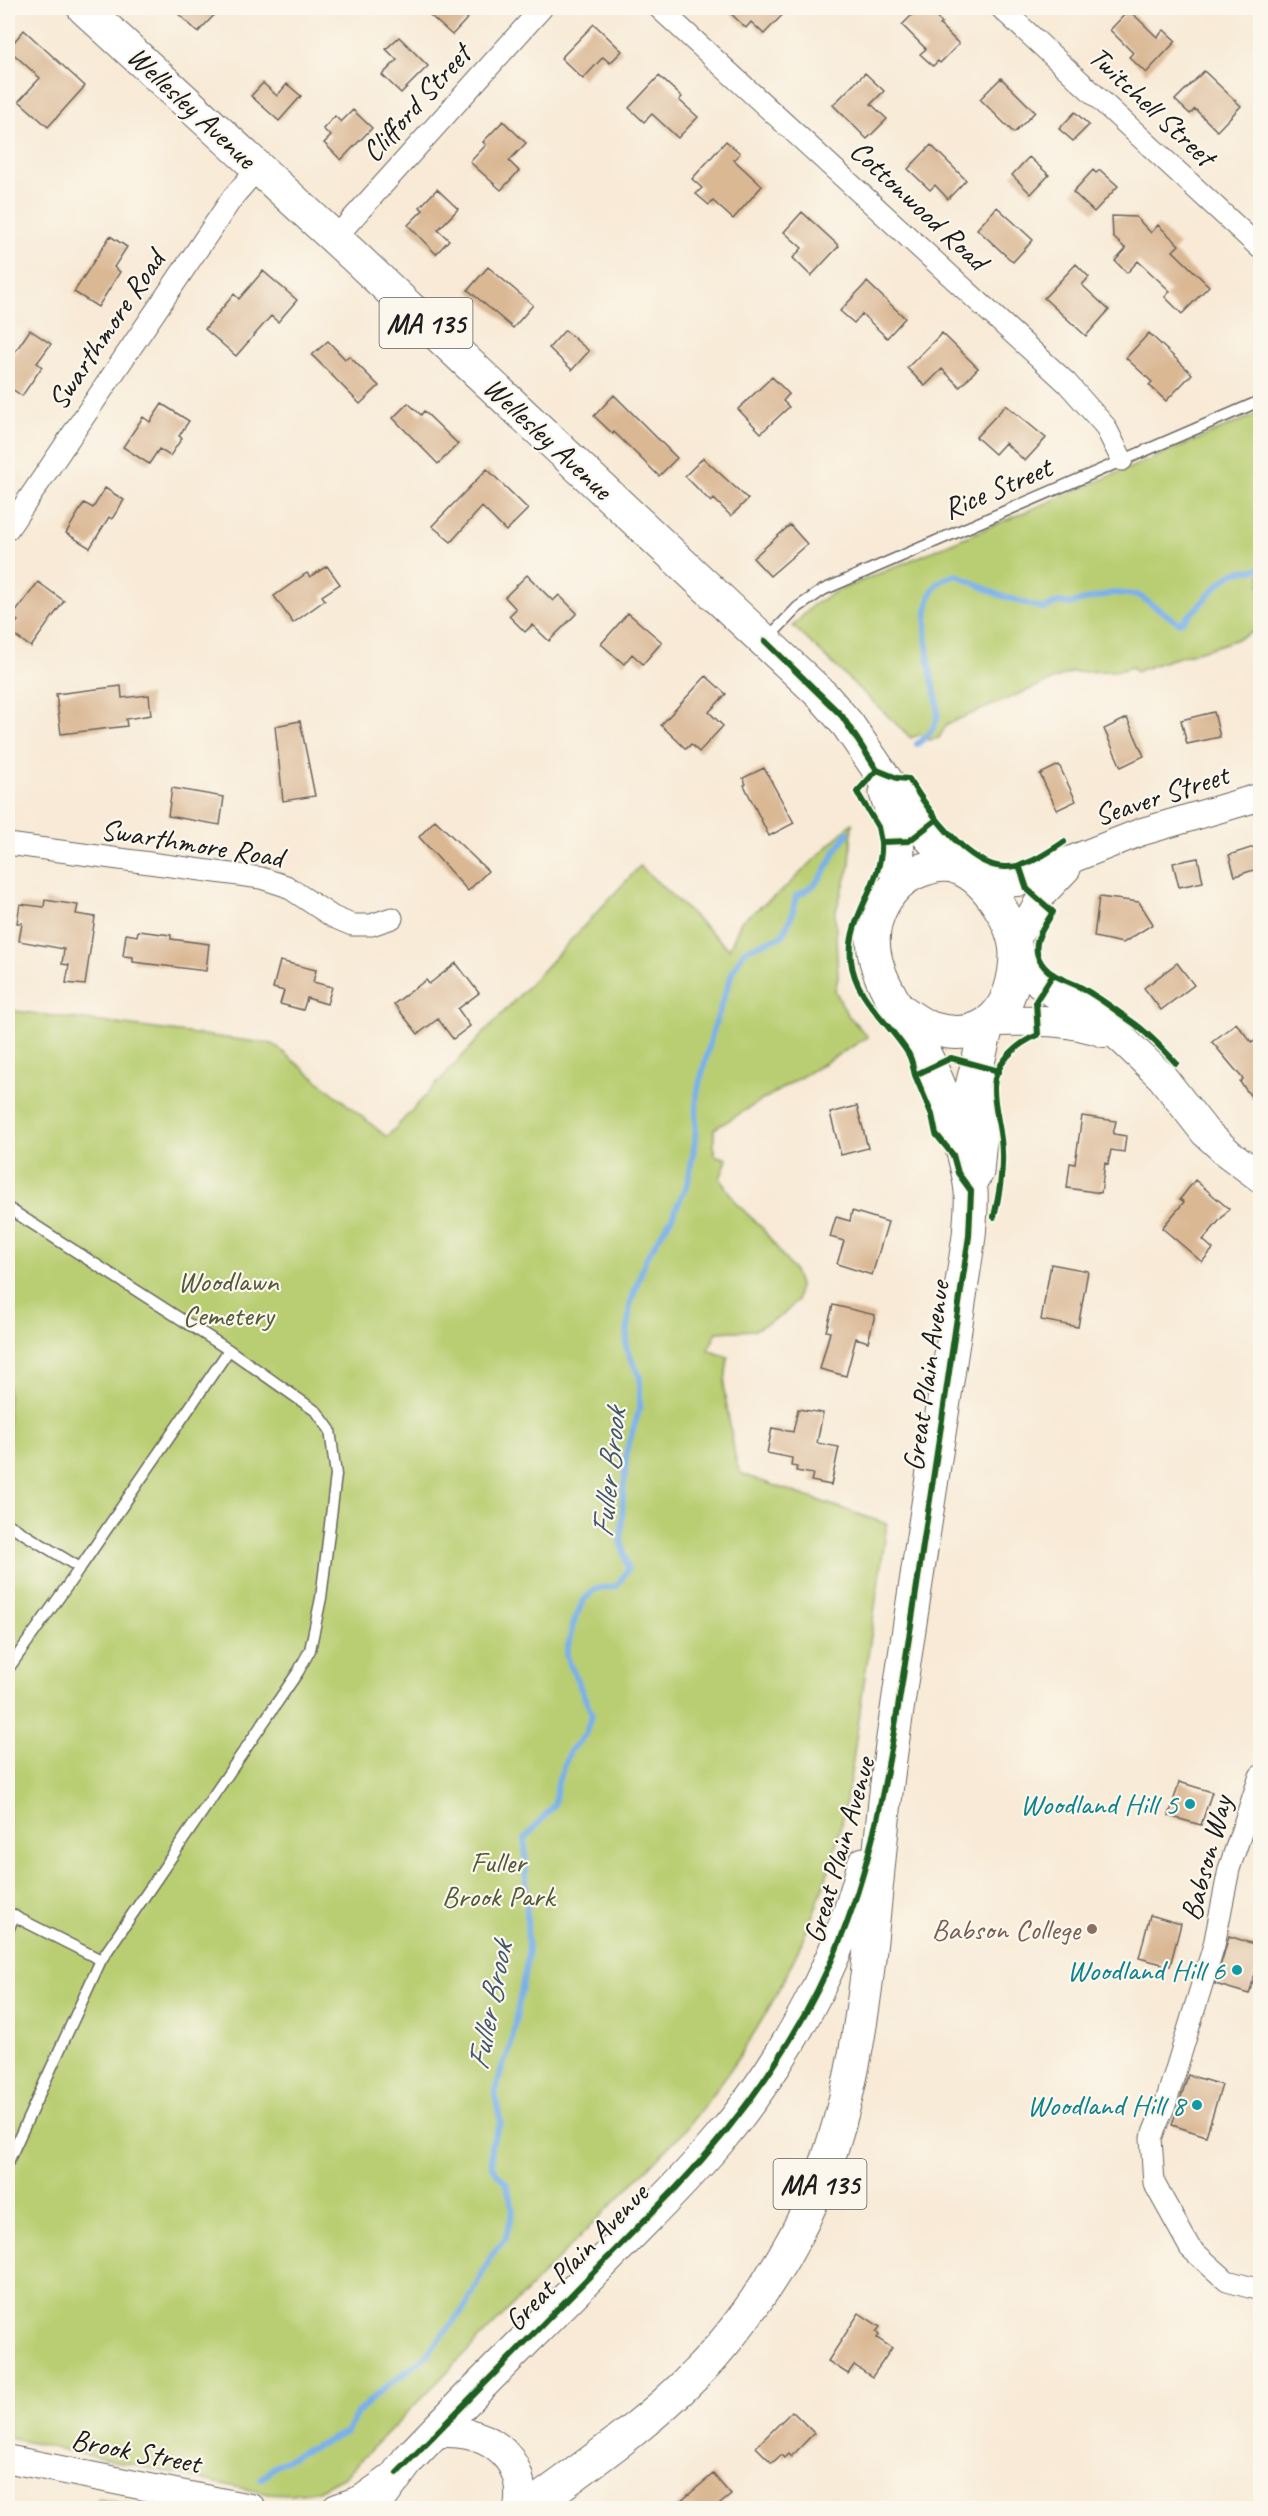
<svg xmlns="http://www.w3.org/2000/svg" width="1268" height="2516" font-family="Caveat,sans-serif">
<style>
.green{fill:#b9ce72;stroke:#6a7547;stroke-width:1.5}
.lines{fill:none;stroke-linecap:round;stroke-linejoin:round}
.stream{stroke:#79b0e8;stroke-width:6}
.building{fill:#dab894}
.service-casing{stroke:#69645d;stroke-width:13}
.minor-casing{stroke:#69645d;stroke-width:23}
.tertiary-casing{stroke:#69645d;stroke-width:29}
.secondary-casing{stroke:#69645d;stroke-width:32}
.primary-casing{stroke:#69645d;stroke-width:35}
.service{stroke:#fff;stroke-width:10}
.minor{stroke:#fff;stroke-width:21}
.tertiary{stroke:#fff;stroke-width:27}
.secondary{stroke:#fff;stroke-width:30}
.primary{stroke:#fff;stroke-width:33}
.cycleway-casing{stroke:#fbf7ec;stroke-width:10}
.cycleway{stroke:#1b5e20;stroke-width:6}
.culture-dot{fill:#0f9aa8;stroke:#fbf7ec;stroke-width:2}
.education-dot{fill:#8d6e63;stroke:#fbf7ec;stroke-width:2}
.labels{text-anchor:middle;stroke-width:4.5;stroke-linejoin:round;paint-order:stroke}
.shield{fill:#fbf7ec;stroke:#5f5e5a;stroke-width:1.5}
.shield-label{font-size:28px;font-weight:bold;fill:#1c1c1c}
.street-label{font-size:30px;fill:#1c1c1c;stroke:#fbf7ec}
.park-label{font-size:30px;fill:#535a3a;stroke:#fbf7ec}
.culture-label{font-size:30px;fill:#0d838f;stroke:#fbf7ec;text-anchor:end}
.education-label{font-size:30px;fill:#785e54;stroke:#fbf7ec;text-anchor:end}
.water-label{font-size:32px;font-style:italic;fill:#41576e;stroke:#fbf7ec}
</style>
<rect width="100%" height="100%" fill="#fbf7ec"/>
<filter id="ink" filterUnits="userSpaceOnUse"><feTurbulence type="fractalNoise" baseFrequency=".0167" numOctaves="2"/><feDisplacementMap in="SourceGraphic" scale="12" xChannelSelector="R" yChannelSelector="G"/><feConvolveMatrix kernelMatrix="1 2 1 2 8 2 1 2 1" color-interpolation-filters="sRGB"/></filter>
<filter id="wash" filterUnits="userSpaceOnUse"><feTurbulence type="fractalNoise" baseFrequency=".008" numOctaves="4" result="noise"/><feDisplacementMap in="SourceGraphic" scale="24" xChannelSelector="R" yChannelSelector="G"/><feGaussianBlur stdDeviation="1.35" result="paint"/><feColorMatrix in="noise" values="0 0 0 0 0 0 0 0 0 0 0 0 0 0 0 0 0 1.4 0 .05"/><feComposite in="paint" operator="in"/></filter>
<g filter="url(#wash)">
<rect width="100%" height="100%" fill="#f8ead6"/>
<!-- green -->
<path class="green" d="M1260,413V628C1222,650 1176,654 1136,672L1133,667L1117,671L1072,672L947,724L939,738L929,740L921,734L911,738L793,626L813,605L833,593Z
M852,823L850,866L835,913L838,978L835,990L847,1014L868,1037L714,1129V1155L727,1159L720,1179L737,1204L762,1228L794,1271L799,1285L797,1301L782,1316L754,1330L717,1332L708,1350L728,1357L724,1390L736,1462L741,1474L887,1524C878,1584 870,1644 861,1704C854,1753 848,1804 834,1852C805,1955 753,2047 685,2130L345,2476L316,2491L291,2494L264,2493L8,2438V1010L273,1044L387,1137L640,866L729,949L741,921L783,890Z
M99,2499L146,2508H92Z"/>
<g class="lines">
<!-- stream -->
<path class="stream" d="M917,744C925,738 931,734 935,724C942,710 934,690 931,675C927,651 919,598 940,582C944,578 951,577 957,575L999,595L1044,609L1058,602L1069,604L1113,593L1138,595L1179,623C1197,613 1214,584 1232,574C1241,569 1252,572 1260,568
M261,2479L279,2463L347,2432L357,2413L376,2395L424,2358L466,2306L492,2254L505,2239L513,2211L507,2185L492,2167L491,2144L501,2123L495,2095L502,2067L510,2049L528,1956L525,1839L554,1805L558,1782L570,1751L585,1735L592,1714L566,1655L573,1625L583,1601L595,1589L617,1586L628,1569L621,1541L623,1498L627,1449L640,1407V1377L626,1348L630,1305L646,1258L672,1217L688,1182L695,1143L697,1093L713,1031L733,970L745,950L782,936L792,915L796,896C830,881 826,858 848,833"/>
</g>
<g id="blocks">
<!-- building -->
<path class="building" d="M172,8H221L198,32Z
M422,8H477L452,35Z
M725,8H789L764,34L751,22L746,28Z
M919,8H926L942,23L940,25L959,44L940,63L938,61L933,66L920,54L926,49L902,25Z
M1129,10L1157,37L1164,30L1176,41L1146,73L1129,57L1133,53L1110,30Z
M594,24L622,51L610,63L603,57L583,79L561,58Z
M24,30L85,86L48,127L19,101L40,78L8,49Z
M399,37L428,66L401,93L382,75L397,60L386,49Z
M1204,71L1241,106L1217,131L1195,109L1190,114L1175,100Z
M865,73L884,91L871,104L887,119L867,139L833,105Z
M659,76L682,97L679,100L698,117L678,138L652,114L644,122L629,108Z
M1001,78L1035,112L1014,133L980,99Z
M263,83L277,96L287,84L301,96L279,121L251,96Z
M353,110L372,128L341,160L324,143L331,136L323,129L335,116L341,122Z
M1075,112L1089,125L1073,141L1059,129Z
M503,121L526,143L509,161L519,171L501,190L470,162L486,145L483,142Z
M726,141L740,153L734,160L762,186L733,219L713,201L709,205L696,194L702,188L692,179Z
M931,145L966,180L948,199L935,185L930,190L908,169Z
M1029,157L1049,175L1031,194L1012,175Z
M1093,170L1096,173L1100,170L1118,186L1094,212L1073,192Z
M437,189L458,209L438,230L449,240L436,254L408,225L423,210L420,207Z
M997,207L1033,240L1013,262L977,229Z
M802,212L839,246L811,276L793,258L802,248L784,232Z
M1112,216L1136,217L1151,233L1158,225L1179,245L1173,251L1209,286L1182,314L1165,297L1170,291L1138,261L1127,273L1115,261L1126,249L1113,237Z
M110,236L127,247L114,267L120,272L98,307L74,292Z
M1076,264L1089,277L1082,285L1109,310L1086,336L1044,298Z
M488,267L533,305L513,328L468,290Z
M263,271L297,300L278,322L271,316L236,356L205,329L234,294L239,299Z
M867,282L905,318L887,338L862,314L854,323L840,311Z
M30,330L51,344L37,363L42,367L22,396L8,386V362Z
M565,330L589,351L572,370L549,348Z
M942,333L978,368L960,387L942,369L925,386L907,368Z
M1149,333L1192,374L1166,401L1149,385L1152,382L1126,358Z
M328,341L345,359L349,356L379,386L360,404L312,355Z
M772,377L789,394L783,401L789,407L761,433L738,409Z
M614,395L677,458L659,476L614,432L613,434L594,416Z
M408,403L421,415L424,411L458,444L438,464L393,418Z
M162,404L189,421L179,436L182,438L170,456L159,449L149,464L123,447L143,417L150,422Z
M1006,405L1046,438L1025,461L1005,443L995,454L976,437Z
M703,458L748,499L731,516L714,499L711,502L685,476Z
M487,469L528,509L506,531L482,507L451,542L432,526Z
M105,488L124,500L112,519L109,517L90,548L66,533L84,503L93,508Z
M790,525L807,544L770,576L753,558Z
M327,566L340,584L322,596L325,600L293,623L274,596L307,573L310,577Z
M527,575L553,601L559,595L577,613L549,641L532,625L525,632L509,616L516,609L505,597Z
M38,582L64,601L31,647L10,632L18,621L12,617Z
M628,613L662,642L643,664L632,654L624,664L601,644Z
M706,676L726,694L709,712L723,726L699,752L691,744L686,749L661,725Z
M121,686L122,698L149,695L151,715L126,719L127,726L61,734L56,694Z
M1214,712L1220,737L1187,744L1181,720Z
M1127,718L1144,756L1121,767L1104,729Z
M300,721L315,796L283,801L275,726Z
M1059,765L1076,801L1057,810L1040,774Z
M764,768L794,823L769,836L744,785L746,784L743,778Z
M172,788L224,797L220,825L168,816Z
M435,820L488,871L468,891L419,837Z
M1260,845V868L1235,876L1229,855Z
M1198,858L1203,882L1179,887L1173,863Z
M1099,897L1139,902L1153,924L1123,943L1094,937Z
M45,900L78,905L76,914L95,917L85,985L66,983L69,965L62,964L64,949L19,941L22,923H17L20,904L44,907Z
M138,931L171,935V939L209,944L206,971L133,962V957L123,956L126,934L137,936Z
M280,961L316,970L313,982L332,987L327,1004L307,998L303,1010L280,1004L284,991L273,988Z
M456,963L479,993L458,1009L470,1026L453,1039L438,1019L418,1034L394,1004L426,980L429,984Z
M1177,963L1194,985L1161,1010L1144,988Z
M1236,1023L1252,1043L1260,1036V1108L1240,1082L1243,1079L1212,1042Z
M857,1106L868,1148L841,1155L830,1113Z
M1082,1116L1116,1121L1113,1134L1126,1136L1124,1152L1111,1150L1108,1164L1105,1163L1101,1193L1067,1188L1070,1163L1075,1164Z
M1195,1180L1229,1209L1203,1240L1213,1249L1202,1262L1162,1228L1184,1202L1180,1199Z
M852,1211L888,1222L872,1275L837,1264L844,1241L830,1237L836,1217L850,1221Z
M1051,1264L1088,1271L1078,1327L1041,1320Z
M833,1305L875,1315L868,1342L856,1338L846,1376L820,1369L830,1332L826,1331Z
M798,1409L823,1413L817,1443L839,1447L831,1485L811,1481L813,1474L796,1471L797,1467L791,1466L792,1458L767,1453L772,1428L793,1432Z
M1179,1782L1212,1792L1201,1825L1169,1816Z
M1150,1915L1181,1924L1170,1966L1139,1958Z
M1229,1936L1260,1946V1956L1249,1994L1215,1984Z
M1188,2075L1222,2085L1206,2136L1172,2125Z
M859,2313L880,2327L876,2332L879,2335L877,2338L892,2348L872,2377L854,2365L848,2374L828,2361Z
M792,2411L814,2433L791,2457L788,2454L784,2458L781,2455L772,2463L756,2447Z
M713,2474L731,2495L715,2508H673Z"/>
</g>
</g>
<g filter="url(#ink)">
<use href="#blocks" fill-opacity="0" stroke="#69645d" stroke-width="1.5"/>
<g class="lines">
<defs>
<path id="service" d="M768,638L798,607L823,590L1260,401
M8,1208L229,1350L317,1412L330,1430L336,1475L321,1598L310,1650L298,1672L101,1960
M8,1524L80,1568L8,1669
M80,1568L229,1350
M8,1913L101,1960L8,2162
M8,1931L14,1915"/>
<path id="minor" d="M659,8L1067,383L1105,426L1122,460
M1001,8L1260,248
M335,238L542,8
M8,529L233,197L258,168
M8,844L261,878L286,886L333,917L352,925H371L392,918
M1260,1776L1229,1869L1214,1945L1166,2102L1151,2138L1154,2183L1190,2248L1227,2281L1260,2290"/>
<path id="tertiary" d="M974,878L1001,884L1021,882L1060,864L1141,832L1260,797
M1014,943L1043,894L1067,869
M8,2459L252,2508
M336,2508L361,2499L389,2479"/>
<path id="secondary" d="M1016,956L1044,987L1093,1013L1121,1038L1162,1077L1205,1132L1229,1154L1260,1177
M992,1021C1033,1021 1064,1018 1104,1032
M433,2433C482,2426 528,2454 519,2508"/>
<path id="primary" d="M84,8L353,255L823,696L848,725L909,814L958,868
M886,793C897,824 900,850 897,883
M977,1172L980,1138L972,1086L987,1026
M373,2508L408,2460C476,2388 547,2320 616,2249C651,2213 687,2178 719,2140C785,2061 839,1964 864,1864
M529,2508C585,2466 645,2426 694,2376C729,2341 758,2300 783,2258C875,2103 867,1918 892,1745C916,1575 944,1406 969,1236C970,1221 972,1205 971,1191C966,1147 940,1084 920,1045C905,1017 884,992 876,961C865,921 889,878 928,868C937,865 950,864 959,868C988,880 1016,925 1016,956C1014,1005 989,1045 934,1029C921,1026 910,1016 899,1009"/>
</defs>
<!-- service casing -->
<use href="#service" class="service-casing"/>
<!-- minor casing -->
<use href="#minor" class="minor-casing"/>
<!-- tertiary casing -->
<use href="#tertiary" class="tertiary-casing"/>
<!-- secondary casing -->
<use href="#secondary" class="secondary-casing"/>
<!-- primary casing -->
<use href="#primary" class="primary-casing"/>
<!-- service -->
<use href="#service" class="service"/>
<!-- minor -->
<use href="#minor" class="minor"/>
<!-- tertiary -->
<use href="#tertiary" class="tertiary"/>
<!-- secondary -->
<use href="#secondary" class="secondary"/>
<!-- primary -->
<use href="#primary" class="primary"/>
<defs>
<path id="cycleway" d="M765,641L842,716L877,770
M877,770L897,778L909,779C927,808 967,867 1005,867C1026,868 1047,853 1064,842
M877,770L857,792L878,827L881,842L909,841L936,820
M881,842C884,884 846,916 851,960C855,999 889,1022 908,1053C912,1059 913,1068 915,1075
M1019,865L1027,889L1053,912C1044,927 1031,942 1039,959C1047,975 1062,979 1076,985C1097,995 1116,1011 1135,1024C1150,1035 1163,1049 1176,1063
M994,1217C999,1196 1003,1174 1002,1153C1002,1131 994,1110 994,1089C993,1065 1017,1043 1038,1035L1036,1001L1053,974
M397,2473L676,2188C744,2116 804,2031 841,1938C880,1842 895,1726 911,1625C931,1495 950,1366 969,1236L971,1191L958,1173L953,1155L936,1134L932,1115L915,1075L951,1058L999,1071"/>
</defs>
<!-- cycleway casing -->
<use href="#cycleway" class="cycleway-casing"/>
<!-- cycleway -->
<use href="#cycleway" class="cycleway"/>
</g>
</g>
<!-- markers -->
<g class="culture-dot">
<circle cx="1190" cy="1804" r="6"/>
<circle cx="1237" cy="1970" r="6"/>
<circle cx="1197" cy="2105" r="6"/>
</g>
<circle class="education-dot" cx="1092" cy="1929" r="6"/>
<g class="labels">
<!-- shield labels -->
<g class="shield">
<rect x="379.5" y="298" width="93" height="50" rx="4.5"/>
<rect x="773.5" y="2159" width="93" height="50" rx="4.5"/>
</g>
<g class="shield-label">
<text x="426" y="333">MA 135</text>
<text x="820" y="2194">MA 135</text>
</g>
<!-- street labels -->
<g class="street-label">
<text transform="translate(416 103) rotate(-48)" y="10">Clifford Street</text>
<text transform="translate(1152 106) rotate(43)" y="10">Twitchell Street</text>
<text transform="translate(192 107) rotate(43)" y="10">Wellesley Avenue</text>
<text transform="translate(919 205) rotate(43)" y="10">Cottonwood Road</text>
<text transform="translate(106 330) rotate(-56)" y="10">Swarthmore Road</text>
<text transform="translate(548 438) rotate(43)" y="10">Wellesley Avenue</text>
<text transform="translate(997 488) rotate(-23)" y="10">Rice Street</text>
<text transform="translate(1161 795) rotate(-18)" y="10">Seaver Street</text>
<text transform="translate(192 843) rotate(9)" y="10">Swarthmore Road</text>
<text transform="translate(926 1376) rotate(-82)" y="10">Great Plain Avenue</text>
<text transform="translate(839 1850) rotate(-74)" y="10">Great Plain Avenue</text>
<text transform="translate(1206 1858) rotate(-75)" y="10">Babson Way</text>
<text transform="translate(576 2257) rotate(-46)" y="10">Great Plain Avenue</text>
<text transform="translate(136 2451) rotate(11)" y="10">Brook Street</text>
</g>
<!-- park labels -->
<g class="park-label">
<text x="228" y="1291">Woodlawn<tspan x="228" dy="34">Cemetery</tspan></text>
<text x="498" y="1872">Fuller<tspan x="498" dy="34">Brook Park</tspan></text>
</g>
<!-- culture labels -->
<g class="culture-label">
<text x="1178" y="1814">Woodland Hill 5</text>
<text x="1225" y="1980">Woodland Hill 6</text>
<text x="1185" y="2115">Woodland Hill 8</text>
</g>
<!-- education labels -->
<g class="education-label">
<text x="1080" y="1939">Babson College</text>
</g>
<!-- water labels -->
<g class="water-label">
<text transform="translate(608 1473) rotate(-84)" y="11">Fuller Brook</text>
<text transform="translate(489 2006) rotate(-79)" y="11">Fuller Brook</text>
</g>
</g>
<!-- margin -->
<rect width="1268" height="2516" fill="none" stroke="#fbf7ec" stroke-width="30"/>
</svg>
